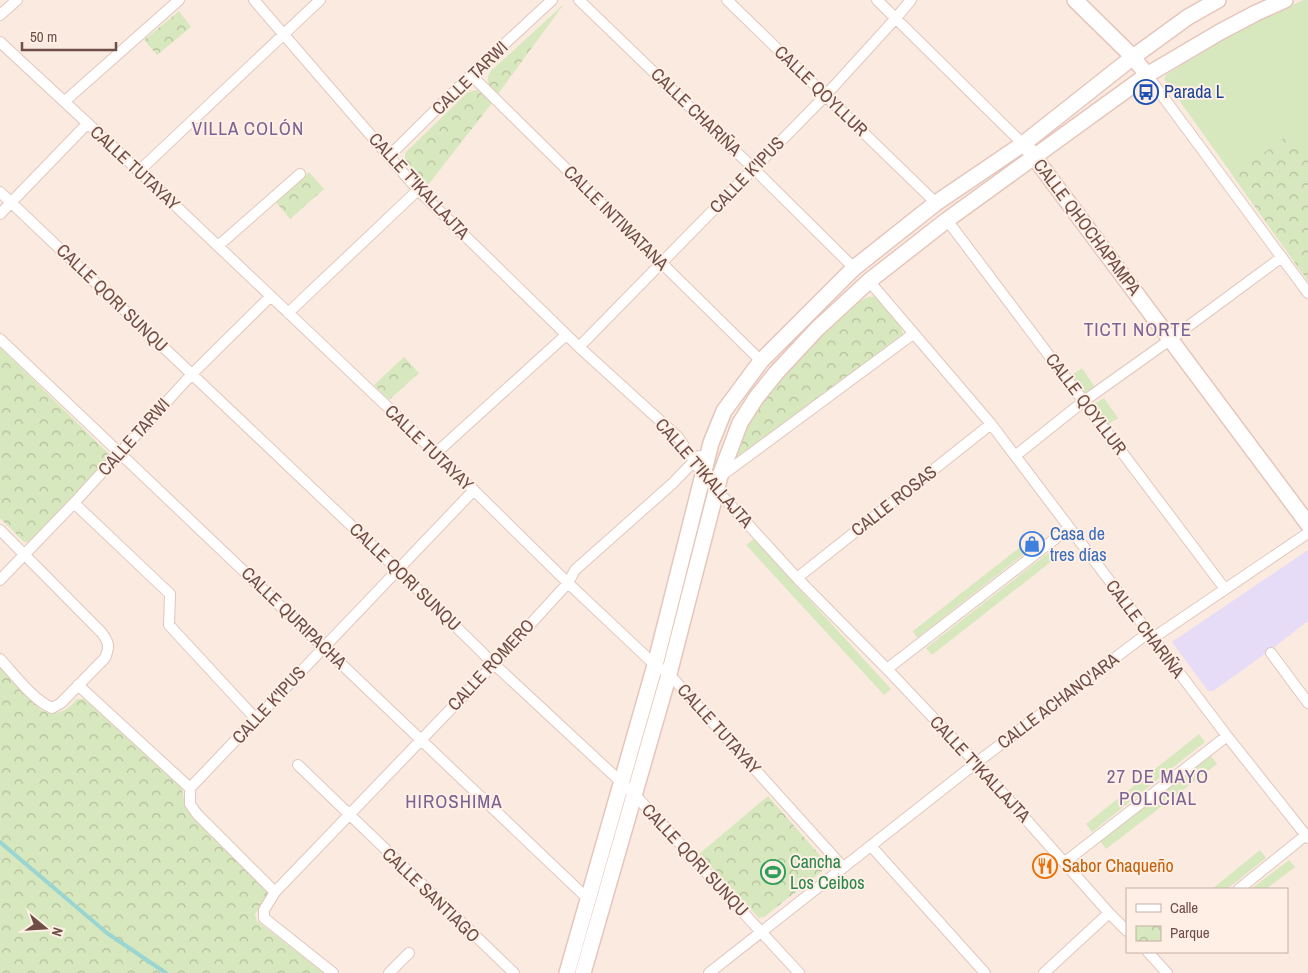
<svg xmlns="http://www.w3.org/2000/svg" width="1308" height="973" font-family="'Archivo Narrow',sans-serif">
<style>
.education{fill:#e7dcf7}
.green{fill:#d8e8be}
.park{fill:url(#park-crowns)}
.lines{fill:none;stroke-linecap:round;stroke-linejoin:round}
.stream{stroke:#9bd5d2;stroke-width:4}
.street-casing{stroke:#e1c7be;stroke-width:12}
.secondary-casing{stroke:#e6c6bb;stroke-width:18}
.street{stroke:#fff;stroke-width:10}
.secondary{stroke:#fff;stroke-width:15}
.labels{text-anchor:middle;stroke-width:4;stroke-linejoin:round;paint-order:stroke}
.street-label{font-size:18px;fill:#704e48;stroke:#ffefe4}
.transit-label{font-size:18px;fill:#164399;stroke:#ffefe4;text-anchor:start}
.shop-label{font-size:18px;fill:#366cbe;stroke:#ffefe4;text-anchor:start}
.leisure-label{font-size:18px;fill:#27864d;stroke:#ffefe4;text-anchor:start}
.food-label{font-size:18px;fill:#c56008;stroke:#ffefe4;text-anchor:start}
.neighbourhood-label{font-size:19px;letter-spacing:1px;fill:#796394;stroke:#ffefe4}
</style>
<defs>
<pattern id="park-crowns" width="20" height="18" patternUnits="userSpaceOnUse" patternTransform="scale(1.25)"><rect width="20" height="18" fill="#d8e8be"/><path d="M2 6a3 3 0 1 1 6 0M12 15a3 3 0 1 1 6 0" fill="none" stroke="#b4be9c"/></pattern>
</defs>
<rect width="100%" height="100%" fill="#fbeadf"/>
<!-- education -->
<path class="education" d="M1308,550V621L1272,649L1213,691H1208L1172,642Z"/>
<!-- green -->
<path class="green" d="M1304,0H1308V281L1164,79L1166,75C1211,47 1254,19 1304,0Z
M1082,368L1096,389L1085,396L1072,375Z
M1104,398L1118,418L1107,425L1094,404Z
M1038,533L1043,539L917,638L913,631Z
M754,539L891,689L884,695L746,545Z
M1052,550L1057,557L932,655L926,648Z
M1199,734L1205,742L1092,832L1086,824Z
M1211,756L1217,764L1106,849L1100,841Z
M1260,850L1266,858L1227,889H1212Z
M1289,860L1295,867L1266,889H1251Z"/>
<!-- park -->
<path class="park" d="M564,4L498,94C491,87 483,81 491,71Z
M179,11L191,27L157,55L144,40Z
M477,90L492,103L428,185L405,161V153L468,92Z
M1289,134L1294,135L1308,155V281L1233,176Z
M309,172L324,189L290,219L275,201Z
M868,297C872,297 876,296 880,299C886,304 904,328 903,336L738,458L735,455C760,390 809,347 860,301Z
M0,347L109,454L110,457L32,542H24L0,518Z
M404,357L419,373L389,400L374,385Z
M0,666L41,710C56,717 67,711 77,699H84L180,786C186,795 181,802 188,811L267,889V898L255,914L257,921L324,973H0Z
M768,796L824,860L825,866L821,872L764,917L759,918L699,854Z"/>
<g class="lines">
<!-- stream -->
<path class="stream" d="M0,842L107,933L166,973"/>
<defs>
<path id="street" d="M254,0L418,190L579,347L678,437L704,476L797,578L887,669L976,763L1109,913L1127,931
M579,0L753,168L854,268
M727,0L936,203
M877,0L1023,144
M0,15L17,0
M0,42L139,171L436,453L568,583L655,665L669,674L843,867
M471,75L761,361
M1147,75L1308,293
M65,101L179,0
M389,156L471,75L552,0
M139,171L320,0
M0,192L397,569L494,664L635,795L799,973
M0,214L87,124
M947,220L1225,589
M218,246L300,174
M869,281L991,424L1227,736L1308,838
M288,313L418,190
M0,339L588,899
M579,347L825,96L896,18L911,0
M436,453L566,335
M1015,456L1084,401L1171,339L1282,257
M721,476L913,334
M74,503L170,594L169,625L256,719
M0,530L101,632C109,642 110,646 105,658L61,703L52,708C34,701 14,674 0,659
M797,578L991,424
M0,580L74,503L192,374L271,296
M1153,638L1308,533
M1271,653L1308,703
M887,669L1069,528
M78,685L190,788V804L197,814L275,892L264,910V918L333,973
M298,765L514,973
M190,788L473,491
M871,846L985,973
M1065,862L1227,736
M1239,889L1306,835
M275,892L494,664L568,583L575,570L673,483L699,456
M1148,952L1167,973
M389,973L409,953
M709,973L976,763L1148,633
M1044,973L1109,913"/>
<path id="secondary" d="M1075,0L1133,57L1147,75
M1029,150L1308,524
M567,973L655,665L711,443L724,411L761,361L854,268L936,203L1023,144L1133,57L1188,17L1218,0
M583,973L669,674L720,476L740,423L756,398L776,373L817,329L869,281L947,220L1147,75L1220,32L1256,13L1285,0"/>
</defs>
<!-- street casing -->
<use href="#street" class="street-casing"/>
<!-- secondary casing -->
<use href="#secondary" class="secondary-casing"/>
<!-- street -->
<use href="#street" class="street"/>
<!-- secondary -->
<use href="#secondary" class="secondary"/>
</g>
<!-- icons -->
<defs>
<symbol id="bus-ring" viewBox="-11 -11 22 22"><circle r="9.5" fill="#ffefe4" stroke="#1a4fb4" stroke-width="1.5"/><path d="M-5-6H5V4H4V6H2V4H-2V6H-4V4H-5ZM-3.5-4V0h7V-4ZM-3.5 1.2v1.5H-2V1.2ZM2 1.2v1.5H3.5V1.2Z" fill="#1a4fb4"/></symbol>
<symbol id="shop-ring" viewBox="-11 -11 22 22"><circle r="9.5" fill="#ffefe4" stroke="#3f7fe0" stroke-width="1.5"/><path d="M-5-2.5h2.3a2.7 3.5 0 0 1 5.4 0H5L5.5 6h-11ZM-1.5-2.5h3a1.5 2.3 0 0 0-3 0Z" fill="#3f7fe0"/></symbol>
<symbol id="restaurant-ring" viewBox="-11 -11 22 22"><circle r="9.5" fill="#ffefe4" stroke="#e8710a" stroke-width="1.5"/><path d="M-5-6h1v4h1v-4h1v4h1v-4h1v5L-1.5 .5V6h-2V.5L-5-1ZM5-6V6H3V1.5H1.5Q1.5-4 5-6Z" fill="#e8710a"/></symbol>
<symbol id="stadium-ring" viewBox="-11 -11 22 22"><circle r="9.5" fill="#ffefe4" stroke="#2e9e5b" stroke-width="1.5"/><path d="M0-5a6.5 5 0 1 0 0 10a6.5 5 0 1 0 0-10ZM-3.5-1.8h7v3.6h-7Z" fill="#2e9e5b"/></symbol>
</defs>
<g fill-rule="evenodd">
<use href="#bus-ring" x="1132" y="78" width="28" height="28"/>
<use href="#shop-ring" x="1018" y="530" width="28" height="28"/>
<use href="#restaurant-ring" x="1031" y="852" width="28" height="28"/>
<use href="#stadium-ring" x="759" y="858" width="28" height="28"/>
</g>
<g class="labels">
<!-- street labels -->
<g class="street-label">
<text transform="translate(470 78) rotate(-44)" y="6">CALLE TARWI</text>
<text transform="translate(821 91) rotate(44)" y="6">CALLE QOYLLUR</text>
<text transform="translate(696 112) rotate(44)" y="6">CALLE CHARIÑA</text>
<text transform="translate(135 168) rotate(43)" y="6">CALLE TUTAYAY</text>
<text transform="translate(747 175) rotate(-46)" y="6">CALLE K'IPUS</text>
<text transform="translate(419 186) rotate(47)" y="6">CALLE T'IKALLAJTA</text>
<text transform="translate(616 218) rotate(45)" y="6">CALLE INTIWATANA</text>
<text transform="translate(1087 227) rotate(53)" y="6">CALLE QHOCHAPAMPA</text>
<text transform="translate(112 298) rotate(44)" y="6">CALLE QORI SUNQU</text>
<text transform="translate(1086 404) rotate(53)" y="6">CALLE QOYLLUR</text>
<text transform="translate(134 437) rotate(-48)" y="6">CALLE TARWI</text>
<text transform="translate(429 448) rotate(44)" y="6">CALLE TUTAYAY</text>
<text transform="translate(704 473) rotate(49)" y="6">CALLE T'IKALLAJTA</text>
<text transform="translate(894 501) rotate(-38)" y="6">CALLE ROSAS</text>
<text transform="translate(405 577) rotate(44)" y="6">CALLE QORI SUNQU</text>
<text transform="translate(294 618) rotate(44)" y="6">CALLE QURIPACHA</text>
<text transform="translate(1145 629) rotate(53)" y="6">CALLE CHARIÑA</text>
<text transform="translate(491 665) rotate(-47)" y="6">CALLE ROMERO</text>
<text transform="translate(1058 701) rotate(-37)" y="6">CALLE ACHANQ'ARA</text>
<text transform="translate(269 705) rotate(-47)" y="6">CALLE K'IPUS</text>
<text transform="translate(719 729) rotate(48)" y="6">CALLE TUTAYAY</text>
<text transform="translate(980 769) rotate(47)" y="6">CALLE T'IKALLAJTA</text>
<text transform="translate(695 860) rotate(47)" y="6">CALLE QORI SUNQU</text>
<text transform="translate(431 895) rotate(44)" y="6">CALLE SANTIAGO</text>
</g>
<!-- transit labels -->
<g class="transit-label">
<text x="1164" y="98">Parada L</text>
</g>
<!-- shop labels -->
<g class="shop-label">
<text x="1050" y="540">Casa de<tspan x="1050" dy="21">tres días</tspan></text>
</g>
<!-- leisure labels -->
<g class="leisure-label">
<text x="790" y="868">Cancha<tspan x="790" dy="21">Los Ceibos</tspan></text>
</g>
<!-- food labels -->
<g class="food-label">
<text x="1062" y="872">Sabor Chaqueño</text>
</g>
<!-- neighbourhood labels -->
<g class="neighbourhood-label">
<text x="248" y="135">VILLA COLÓN</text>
<text x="1138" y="336">TICTI NORTE</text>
<text x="1158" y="783">27 DE MAYO<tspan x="1158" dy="22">POLICIAL</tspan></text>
<text x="454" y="808">HIROSHIMA</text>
</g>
</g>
<!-- legend -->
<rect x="1126" y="888" width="162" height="65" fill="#ffefe4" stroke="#c6afa6"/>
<rect x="1136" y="904" width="25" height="8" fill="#ffffff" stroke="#c6afa6"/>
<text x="1170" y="913" font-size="15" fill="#704e48">Calle</text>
<rect x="1136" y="926" width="25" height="15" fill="url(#park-crowns)" stroke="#c6afa6"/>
<text x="1170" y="938" font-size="15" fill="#704e48">Parque</text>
<!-- north arrow -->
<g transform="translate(45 928) rotate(108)" stroke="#ffefe4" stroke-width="4" paint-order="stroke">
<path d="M0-4L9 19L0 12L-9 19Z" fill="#704e48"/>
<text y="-8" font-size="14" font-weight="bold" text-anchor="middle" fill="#704e48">N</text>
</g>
<!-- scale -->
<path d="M22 42v8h94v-8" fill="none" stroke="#704e48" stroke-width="2.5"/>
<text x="30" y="42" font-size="15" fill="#704e48" stroke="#ffefe4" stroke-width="4" paint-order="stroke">50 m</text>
</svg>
